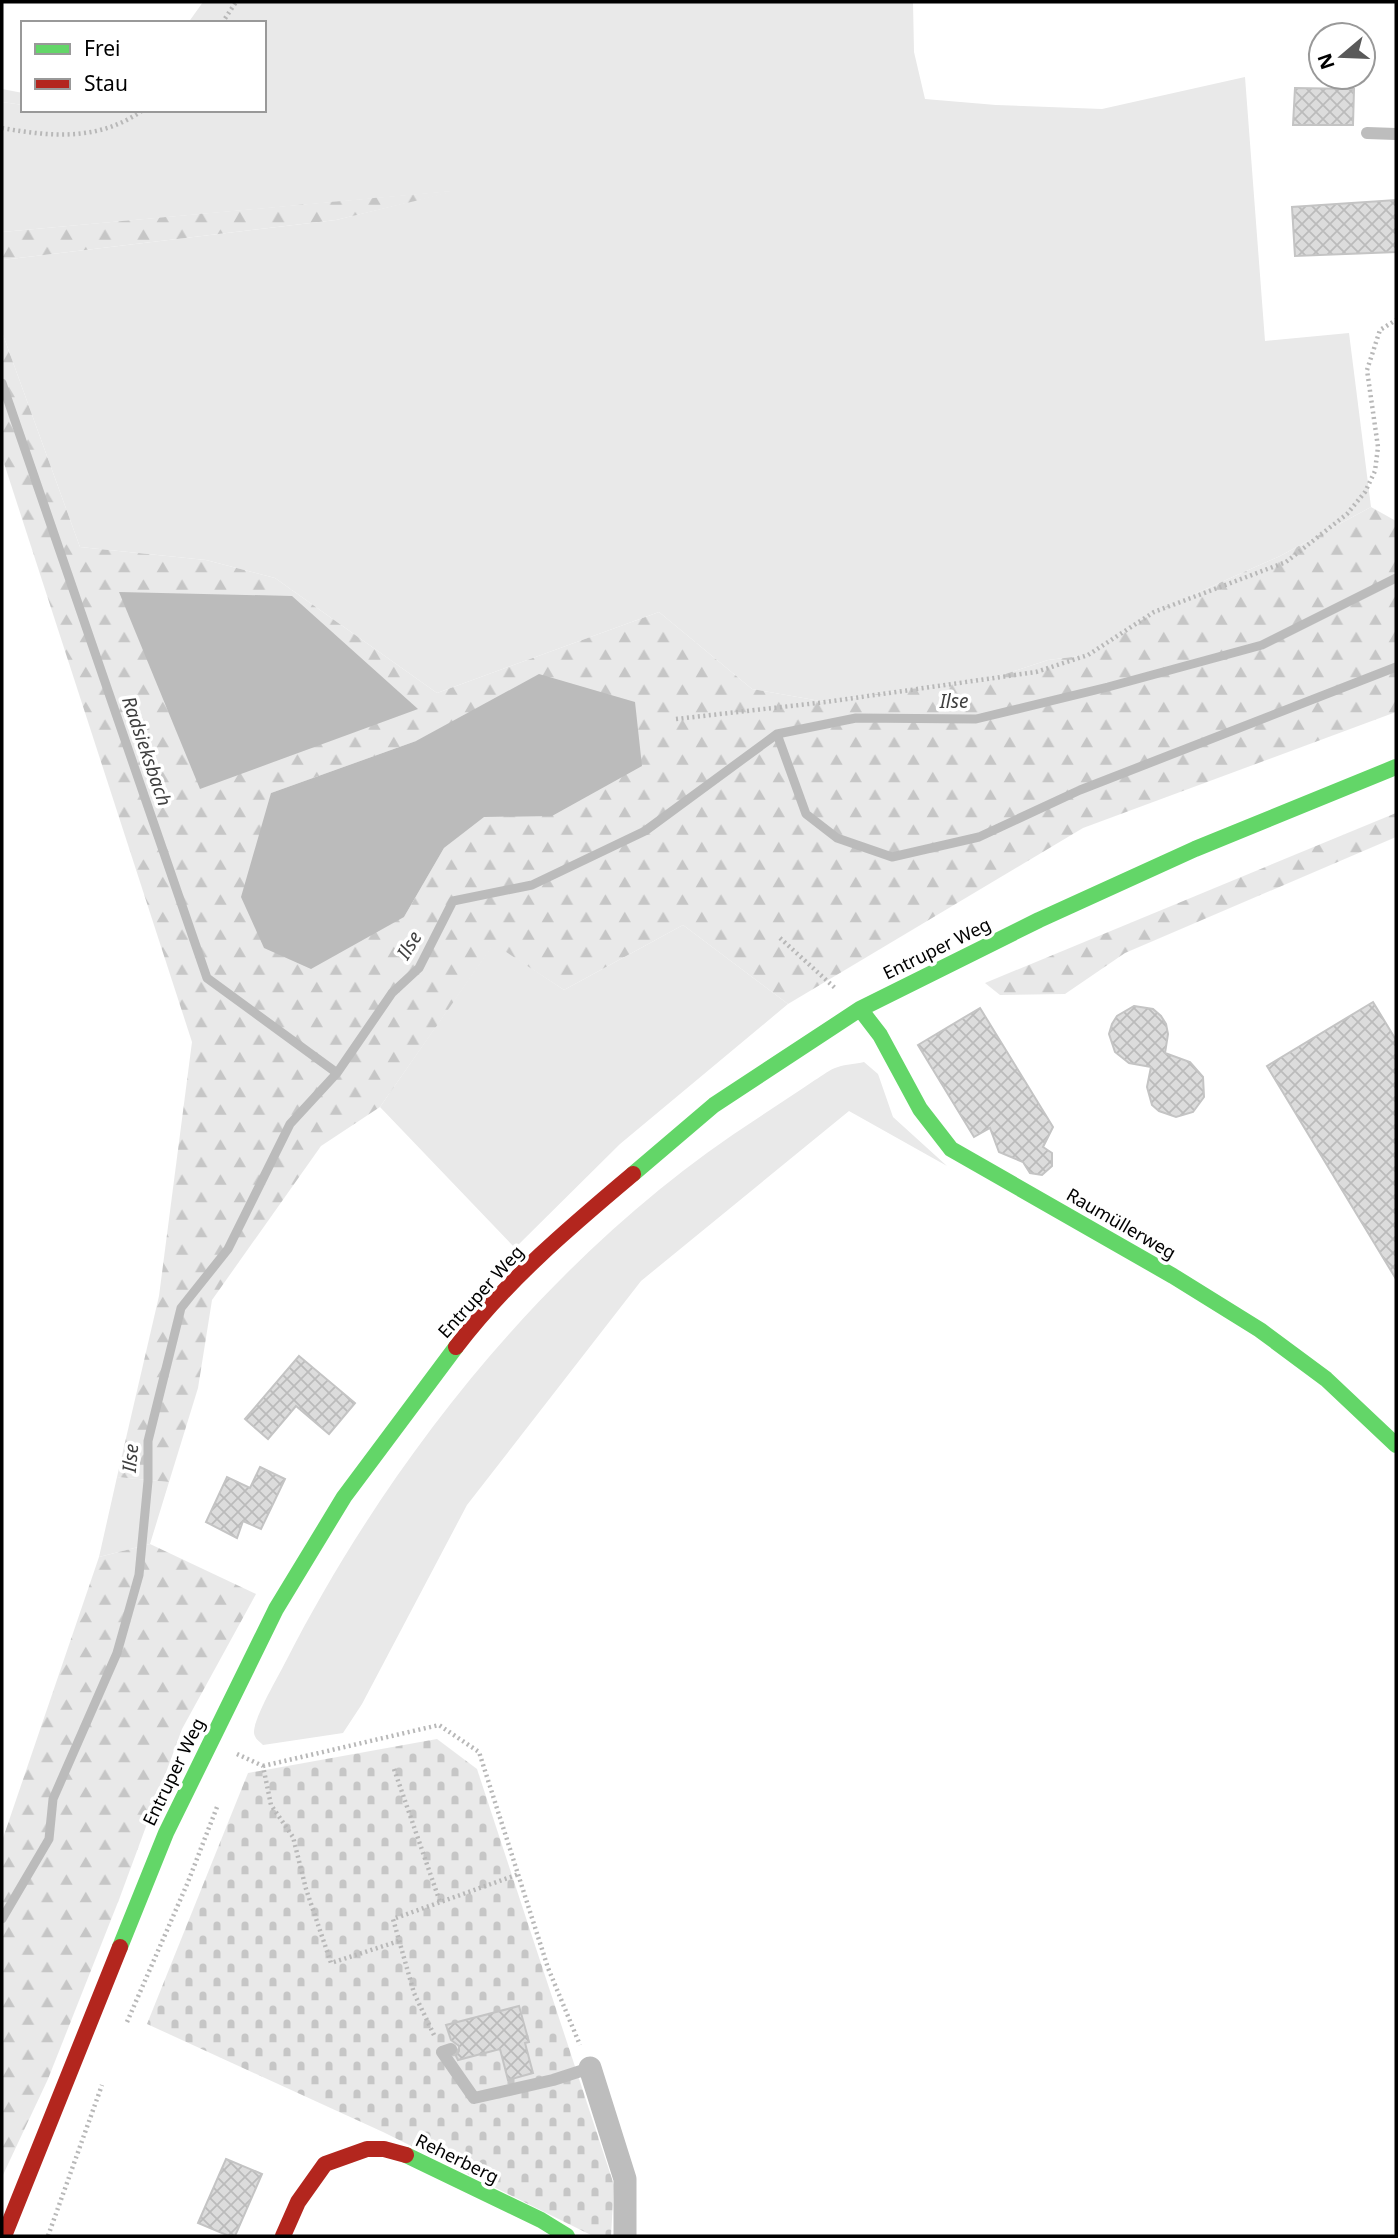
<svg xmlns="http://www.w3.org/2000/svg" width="1398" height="2238" font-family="'Noto Sans',sans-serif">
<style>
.green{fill:#e9e9e9}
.forest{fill:url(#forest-firs);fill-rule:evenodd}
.cemetery{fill:url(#cemetery-stones)}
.water{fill:#bbb}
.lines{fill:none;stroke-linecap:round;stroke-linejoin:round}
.stream{stroke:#bbb;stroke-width:9}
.building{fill:url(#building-cross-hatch);stroke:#c4c4c4;stroke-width:2}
.path{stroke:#b8b8b8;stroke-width:4.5;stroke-dasharray:2 3.5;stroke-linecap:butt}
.lane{stroke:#bdbdbd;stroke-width:12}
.street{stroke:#bdbdbd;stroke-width:23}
.fast{stroke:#63d668;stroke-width:16}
.jam{stroke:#b3261e;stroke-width:16}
.labels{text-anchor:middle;stroke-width:7;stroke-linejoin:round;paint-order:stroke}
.street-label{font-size:18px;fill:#000;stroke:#fff}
.water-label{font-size:19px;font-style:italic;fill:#3f3f3f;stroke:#fff}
</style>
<defs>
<pattern id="forest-firs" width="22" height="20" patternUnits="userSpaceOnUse" patternTransform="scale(1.75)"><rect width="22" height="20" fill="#e9e9e9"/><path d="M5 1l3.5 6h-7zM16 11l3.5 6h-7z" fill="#c6c6c6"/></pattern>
<pattern id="cemetery-stones" width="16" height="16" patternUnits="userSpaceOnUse" patternTransform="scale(1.75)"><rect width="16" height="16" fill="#e9e9e9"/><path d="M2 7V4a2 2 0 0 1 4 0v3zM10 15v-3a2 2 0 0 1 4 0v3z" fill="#c6c6c6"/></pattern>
<pattern id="building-cross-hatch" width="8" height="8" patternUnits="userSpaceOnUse" patternTransform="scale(1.75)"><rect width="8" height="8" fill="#dcdcdc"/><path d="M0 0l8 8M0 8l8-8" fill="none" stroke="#bbb"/></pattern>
</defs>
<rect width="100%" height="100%" fill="#fff"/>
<!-- green -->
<path class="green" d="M203,2H913L914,52L925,99L996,105L1102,109L1245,77L1265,341L1349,333L1371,507L1280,556L1154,612L1088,655L1048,660L987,680L909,689L826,702L752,689L659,612L437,693L275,578L206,560L80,547L2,332V260L336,220L454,191L2,232V102L23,105V110H264V23H188Z
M683,925L788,1004L620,1144L515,1248L380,1107L494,943L564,990Z
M864,1062L878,1074L893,1117L947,1166L849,1111L641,1281L467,1505L362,1704L343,1733L263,1745C259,1741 255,1739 254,1733C253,1719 279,1675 286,1661C394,1450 558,1247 758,1118C777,1105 796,1093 815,1080C822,1076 830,1069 838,1067C846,1064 856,1064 864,1062Z
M117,1477L169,1482L150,1544L99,1557Z"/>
<!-- forest -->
<path class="forest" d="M2,89L23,93V105L2,102Z
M461,190L336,220L2,260V232Z
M2,332L80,547L206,560L275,578L437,693L659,612L752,689L826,702L909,689L987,680L1048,660L1088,655L1154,612L1280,556L1371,507L1396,521V712L1083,828L788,1004L683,925L564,990L494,944L380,1107L321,1146L212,1300L198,1388L169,1482L117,1477L159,1296L192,1042L2,457ZM416,741L552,816H484L444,848L404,917L271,793Z
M1396,813V837L1125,953L1065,994L1000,995L985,983Z
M150,1544L256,1594L182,1729L120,1897L48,2079L2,2177V1841L99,1557Z"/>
<!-- cemetery -->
<path class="cemetery" d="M437,1739L477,1769L614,2185L611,2236H593L383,2132L147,2024L248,1773Z"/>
<!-- water -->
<path class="water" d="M119,592L292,596L418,709L200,789Z
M539,674L635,702L642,766L552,816L484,817L444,848L404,917L311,969L264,948L241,897L271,793L416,741Z"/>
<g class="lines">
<!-- stream -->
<path class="stream" d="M2,383L207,978L337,1073
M777,734L806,814L837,838L892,857L979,837L1080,790L1396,667
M2,1919L49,1839L53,1799L117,1653L139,1575L148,1481V1441L181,1308L228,1249L290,1124L337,1073L392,993L419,968L453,901L532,885L645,831L777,734L856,718L976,719L1108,687L1262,645L1396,578"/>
</g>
<!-- building -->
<path class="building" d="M1295,88L1354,89L1353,125H1293Z
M1396,200V252L1295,256L1292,207Z
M1373,1002L1396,1040V1279L1267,1066Z
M1134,1006L1153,1009L1161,1016L1166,1024L1168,1034L1165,1053L1190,1062L1203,1077L1204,1097L1193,1112L1176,1117L1159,1111L1152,1105L1147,1087L1151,1067L1129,1063L1115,1052L1109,1034L1112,1024L1117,1016Z
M980,1008L1053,1127L1043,1147L1052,1153V1166L1042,1175L1030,1173L1023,1162L999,1152L990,1128L974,1137L918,1045Z
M299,1356L355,1403L329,1434L296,1406L268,1439L245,1419Z
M260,1467L285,1479L261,1529L243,1521L237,1538L206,1522L227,1477L250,1488Z
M519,2006L529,2042L525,2043L533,2073L508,2080L500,2049L458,2060L456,2056L459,2051V2046L451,2040L446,2025Z
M226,2159L262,2174L235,2236H229L198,2223Z"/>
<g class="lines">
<!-- path -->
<path class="path" d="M222,23L236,2
M2,128C52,137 100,141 143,110
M676,719L826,702L1036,672L1088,655L1154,612L1286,562L1347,514L1365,492L1375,471L1378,447L1367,370L1380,330L1396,320
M780,938L835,988
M237,1754L263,1766L271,1805L293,1837L306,1889L331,1963L399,1941
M263,1766L439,1725L479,1752L548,1968L580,2045
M394,1769L440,1902
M127,2022L188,1882L217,1807
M434,2035L414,1993L393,1919L519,1874
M48,2236L102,2085"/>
<!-- lane -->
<path class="lane" d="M1367,133L1396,134
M451,2049L442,2052L474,2098L553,2080L590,2068"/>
<!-- street -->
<path class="street" d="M590,2068L625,2179V2236"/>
<!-- fast -->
<path class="fast" d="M860,1009L880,1035L920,1109L951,1149L1173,1276L1260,1330L1326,1379L1396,1445
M633,1174L714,1105L860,1009L1039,920L1195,849L1396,767
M120,1947L166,1833L276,1609L344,1497L456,1347
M406,2155L541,2220L567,2236"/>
<!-- jam -->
<path class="jam" d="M456,1347C506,1281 570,1227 633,1174
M4,2236L120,1947
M283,2236L298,2202L325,2164L367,2149H384L406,2155"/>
</g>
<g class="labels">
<!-- street labels -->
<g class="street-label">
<text transform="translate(937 949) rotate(-26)" y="6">Entruper Weg</text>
<text transform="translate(1121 1224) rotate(30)" y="6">Raumüllerweg</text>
<text transform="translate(481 1292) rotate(-48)" y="6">Entruper Weg</text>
<text transform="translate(174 1772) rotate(-64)" y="6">Entruper Weg</text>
<text transform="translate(457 2159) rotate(26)" y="6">Reherberg</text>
</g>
<!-- water labels -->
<g class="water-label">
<text x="954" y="708">Ilse</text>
<text transform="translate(147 751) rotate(71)" y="7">Radsieksbach</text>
<text transform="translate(409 945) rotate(-59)" y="7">Ilse</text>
<text transform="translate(130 1458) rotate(-85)" y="7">Ilse</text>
</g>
</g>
<!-- border -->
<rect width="1398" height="2238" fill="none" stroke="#000000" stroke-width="7"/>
<!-- legend -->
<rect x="21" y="21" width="245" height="91" fill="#ffffff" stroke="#999999" stroke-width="2"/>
<rect x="35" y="44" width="35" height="10" fill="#63d668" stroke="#999999" stroke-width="2"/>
<text x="84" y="56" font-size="21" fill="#000000">Frei</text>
<rect x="35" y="79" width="35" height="10" fill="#b3261e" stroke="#999999" stroke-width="2"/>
<text x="84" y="91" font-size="21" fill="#000000">Stau</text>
<!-- north arrow -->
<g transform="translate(1342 56) rotate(251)"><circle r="33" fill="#ffffff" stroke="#999999" stroke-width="2"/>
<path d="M0-5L12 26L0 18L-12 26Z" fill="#595959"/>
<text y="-10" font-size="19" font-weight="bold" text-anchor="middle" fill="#000000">N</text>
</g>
</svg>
